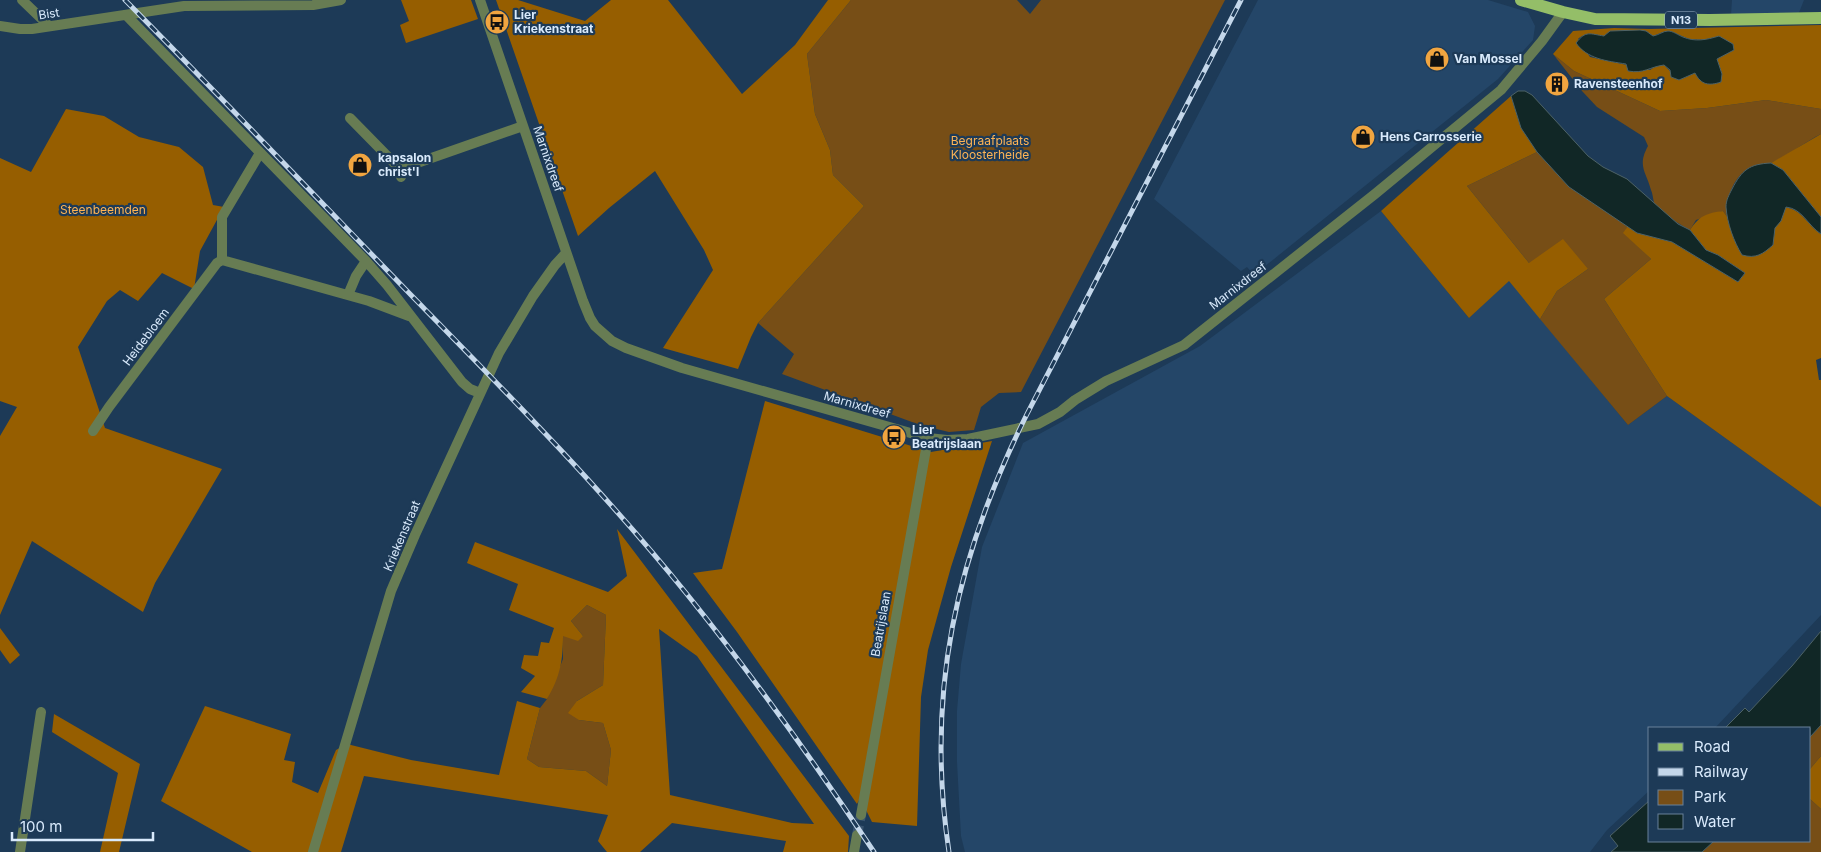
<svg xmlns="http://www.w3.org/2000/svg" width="1821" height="852" font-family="Inter,sans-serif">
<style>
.built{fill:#244668}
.green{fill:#774e16}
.forest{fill:#965e00;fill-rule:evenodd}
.water{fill:#112726;stroke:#4d6266}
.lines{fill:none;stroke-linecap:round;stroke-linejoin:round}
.minor-tunnel{stroke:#395470;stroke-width:10;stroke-dasharray:10 5;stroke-linecap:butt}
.minor{stroke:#677c53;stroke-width:10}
.primary{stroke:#94be68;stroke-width:12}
.rail-casing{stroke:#c4d7ea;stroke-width:5}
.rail{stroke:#1d3a57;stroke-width:3;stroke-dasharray:9;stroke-linecap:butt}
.labels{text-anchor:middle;stroke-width:4.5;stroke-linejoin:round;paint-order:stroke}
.shield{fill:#1d3a57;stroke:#a1b5ca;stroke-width:1}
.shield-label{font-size:11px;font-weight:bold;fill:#d9eafc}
.street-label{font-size:12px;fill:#d9eafc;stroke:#1d3a57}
.poi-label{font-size:12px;font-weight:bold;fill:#d9eafc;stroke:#1d3a57;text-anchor:start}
.park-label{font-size:12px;fill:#feb455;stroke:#1d3a57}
</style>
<rect width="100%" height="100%" fill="#1d3a57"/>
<!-- built -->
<path class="built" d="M1258,0H1488L1528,12L1535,26L1533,40L1498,79L1254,275L1247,267L1241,271L1154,199Z
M1732,0H1804L1798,15H1731Z
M1381,211L1469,318L1509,280L1628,425L1667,396L1821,507V615L1715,728H1650V790L1607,830L1590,852H965L961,836L957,762V711L961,664L982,547L1023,443L1200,346Z"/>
<!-- green -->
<path class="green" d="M851,0H1017L1030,14L1041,0H1225L1021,392L999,393L981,407L974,430L949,432L920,425L782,374L794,354L758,323L864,206L833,175L830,150L815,114L807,54Z
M1553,54L1574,71L1660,111L1707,108L1766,100L1821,109V134C1805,142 1790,154 1773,162C1768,165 1760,164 1754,166C1734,173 1725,198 1728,218L1723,211L1696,220L1690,230C1681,225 1660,213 1655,205C1653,201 1653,194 1651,190C1646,171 1637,166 1648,146L1644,137L1597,107L1582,91Z
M1537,152L1569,187L1628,226L1624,233L1651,259L1604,299L1667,396L1628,425L1540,319L1557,291L1588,269L1529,263L1467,186Z
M587,605L606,615L603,685L577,701L579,720L603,723L611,750L607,786L586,771L539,767L527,759L540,708L547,699L563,659V635L583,636L571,621Z
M1821,725V756L1810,769V737Z
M1810,799L1821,809V852H1702L1714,841H1810Z"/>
<!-- forest -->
<path class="forest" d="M401,0H471L478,19L406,43L400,25L409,21Z
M496,0H518L585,21L611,0H668L742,94L795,45L828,0H851L807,54L815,114L830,150L833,175L864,206L758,323L751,337L738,369L663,348L713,270L704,250L655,171L609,208L578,236Z
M1821,25V109L1766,100L1707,108L1660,111L1574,71L1553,54L1573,31L1614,28L1649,29ZM1610,31H1646L1653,36L1663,32L1670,31L1689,39L1706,40L1719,37L1724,54L1717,59L1722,74L1695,73L1679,80L1664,65L1656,66L1650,70L1590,57L1578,39C1588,31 1593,35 1604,36Z
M1511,96L1521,128L1537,152L1467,186L1529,263L1563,239L1588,269L1557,291L1540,319L1509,281L1469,318L1381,211Z
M66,109L104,116L139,137L179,147L203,167L213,205L224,207L200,251L194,289L162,273L138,301L120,290L107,301L78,347L105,428L222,469L155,583L143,612L32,541L0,615V436L17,407L0,401V158L31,172Z
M1821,134V217L1783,170L1771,163Z
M1785,207C1803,210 1807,225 1821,234V358L1816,360L1819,380H1821V507L1667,396L1604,299L1651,259L1623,233L1628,226L1637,233L1672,242L1738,282L1745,273L1718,255L1706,250L1690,230C1699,216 1707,213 1723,211L1728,218L1734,238C1757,232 1779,234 1785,207Z
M765,401L931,452L992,441L951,567L928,650L921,697L917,826L872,822L860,798L857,804L737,632L693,573L722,569Z
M617,529L849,836L848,852H783L786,841L672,823L640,852H607L598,841L608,815L364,776L341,852H252L161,801L205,706L291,734L284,760L295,762L292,782L318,793L336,750L347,744L411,760L499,775L517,701L540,708L527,759L539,767L586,771L607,786L611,750L603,723L579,720L568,713L577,701L603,685L606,615L587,605L571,621L583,636L578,641L563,636C563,661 560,677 547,699L521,692L535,676L521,668L524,655L538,656L541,642L549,643L554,628L509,610L518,584L467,563L475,542L608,592L627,576ZM659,629L697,656L814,824L792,823L670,795Z
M0,628L20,655L10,664L0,650Z
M54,714L140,764L119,852H100L118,773L52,732Z
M1821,756V809L1810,799V769Z"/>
<!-- water -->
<path class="water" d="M1640,30L1646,31L1653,36C1659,35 1663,31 1668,31C1673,31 1678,35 1683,37C1695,42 1706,40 1719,36L1733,44L1734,50L1717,59L1722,74L1721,82C1709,86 1701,85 1695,73L1679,80L1671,77L1670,70L1664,65C1649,67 1644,74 1628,71L1626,64C1607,61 1587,59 1576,43C1586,30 1590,34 1604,36L1610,31Z
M1518,91H1525L1532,95L1588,156L1603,167L1627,179L1678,224L1690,230L1706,250L1718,255L1745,273L1738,282L1672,242L1637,233L1569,187L1537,152L1521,128L1511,96Z
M1771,163L1783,170L1821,217V234C1807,225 1803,209 1786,207L1781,221L1775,228L1773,245C1763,254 1756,259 1742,255C1734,242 1727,223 1726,207C1726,200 1729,195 1732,189C1742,170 1749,164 1771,163Z
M1821,631V725L1810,737V728H1725L1745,708L1749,712L1792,666Z
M1650,800V841H1714L1702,852H1611L1618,846L1610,836Z"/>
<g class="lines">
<!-- minor-tunnel -->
<path class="minor-tunnel" d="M857,835L861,815"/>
<!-- minor -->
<path class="minor" d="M22,0L49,26
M480,0L583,301L590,318L595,326L612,341L626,348L682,368L928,438L947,440L968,439L1038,424L1060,412L1075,400L1106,381L1184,345L1375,194L1501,90L1542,41L1563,12
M126,15L366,261L387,285L462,382L470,389L480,393
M0,26L20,29H32L184,6L313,5L341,0
M350,118L400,169
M401,177L400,169L523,126
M222,260L369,301L409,316
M348,295L356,276L366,261
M93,431L109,407L217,263L222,260V217L260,153
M861,815L928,438
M20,852L41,712
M313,852L391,591L415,535L499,353L533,296L555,265L566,253
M854,852L857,835"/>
<!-- primary -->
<path class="primary" d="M1521,0L1563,12L1595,19L1710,20L1821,18"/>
<defs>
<path id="rail" d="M125,0C221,97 316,197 411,295C506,392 601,488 686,593C753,676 815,763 874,852
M949,852C925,693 956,557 1027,414L1241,0"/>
</defs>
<!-- rail casing -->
<use href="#rail" class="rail-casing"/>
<!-- rail -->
<use href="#rail" class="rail"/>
</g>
<!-- icons -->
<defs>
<symbol id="bus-disc" viewBox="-11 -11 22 22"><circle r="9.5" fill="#f1a540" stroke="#1d3a57"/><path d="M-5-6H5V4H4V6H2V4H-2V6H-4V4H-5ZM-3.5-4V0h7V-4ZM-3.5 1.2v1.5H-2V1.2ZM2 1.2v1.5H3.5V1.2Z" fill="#111"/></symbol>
<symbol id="shop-disc" viewBox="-11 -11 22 22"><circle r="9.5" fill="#f1a540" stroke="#1d3a57"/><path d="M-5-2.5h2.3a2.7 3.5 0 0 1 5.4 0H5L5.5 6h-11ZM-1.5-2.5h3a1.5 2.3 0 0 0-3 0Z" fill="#111"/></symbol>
<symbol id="building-disc" viewBox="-11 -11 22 22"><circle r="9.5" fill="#f1a540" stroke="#1d3a57"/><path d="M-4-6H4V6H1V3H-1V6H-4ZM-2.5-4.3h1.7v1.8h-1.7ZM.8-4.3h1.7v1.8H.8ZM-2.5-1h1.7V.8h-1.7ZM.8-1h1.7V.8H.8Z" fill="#111"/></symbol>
</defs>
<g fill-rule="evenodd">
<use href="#bus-disc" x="483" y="8" width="28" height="28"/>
<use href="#shop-disc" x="1423" y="45" width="28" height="28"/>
<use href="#building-disc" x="1543" y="70" width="28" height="28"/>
<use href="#shop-disc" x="1349" y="123" width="28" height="28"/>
<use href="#shop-disc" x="346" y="151" width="28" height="28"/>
<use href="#bus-disc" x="880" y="423" width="28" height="28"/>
</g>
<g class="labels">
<!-- shield labels -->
<rect class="shield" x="1665" y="11.5" width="32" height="17" rx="4"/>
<g class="shield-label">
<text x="1681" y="24">N13</text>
</g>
<!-- street labels -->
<g class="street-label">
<text transform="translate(49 14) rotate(-9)" y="4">Bist</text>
<text transform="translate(548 159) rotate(71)" y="4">Marnixdreef</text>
<text transform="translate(1238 286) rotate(-38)" y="4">Marnixdreef</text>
<text transform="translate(146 337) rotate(-53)" y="4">Heidebloem</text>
<text transform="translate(857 405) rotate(16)" y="4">Marnixdreef</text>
<text transform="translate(402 536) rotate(-67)" y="4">Kriekenstraat</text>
<text transform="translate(881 624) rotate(-80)" y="4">Beatrijslaan</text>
</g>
<!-- poi labels -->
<g class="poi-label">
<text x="514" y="19">Lier<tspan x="514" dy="14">Kriekenstraat</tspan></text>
<text x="1454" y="63">Van Mossel</text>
<text x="1574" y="88">Ravensteenhof</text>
<text x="1380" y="141">Hens Carrosserie</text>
<text x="378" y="162">kapsalon<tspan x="378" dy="14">christ'l</tspan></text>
<text x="912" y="434">Lier<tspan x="912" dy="14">Beatrijslaan</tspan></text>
</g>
<!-- park labels -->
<g class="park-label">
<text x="990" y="145">Begraafplaats<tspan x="990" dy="14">Kloosterheide</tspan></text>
<text x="103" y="214">Steenbeemden</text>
</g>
</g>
<!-- legend -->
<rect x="1648" y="727" width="162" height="115" fill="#1d3a57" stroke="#688099"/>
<rect x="1658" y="743" width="25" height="8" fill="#94be68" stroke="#688099"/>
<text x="1694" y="752" font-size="15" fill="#d9eafc">Road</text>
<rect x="1658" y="768" width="25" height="8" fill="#c4d7ea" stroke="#688099"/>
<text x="1694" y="777" font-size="15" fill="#d9eafc">Railway</text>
<rect x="1658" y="790" width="25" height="15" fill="#774e16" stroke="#688099"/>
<text x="1694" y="802" font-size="15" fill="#d9eafc">Park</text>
<rect x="1658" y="814" width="25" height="15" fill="#112726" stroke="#688099"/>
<text x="1694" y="827" font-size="15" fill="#d9eafc">Water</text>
<!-- scale -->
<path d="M12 832v8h141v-8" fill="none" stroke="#d9eafc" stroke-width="2.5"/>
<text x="20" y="832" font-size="15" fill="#d9eafc" stroke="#1d3a57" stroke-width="4" paint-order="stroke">100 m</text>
</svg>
